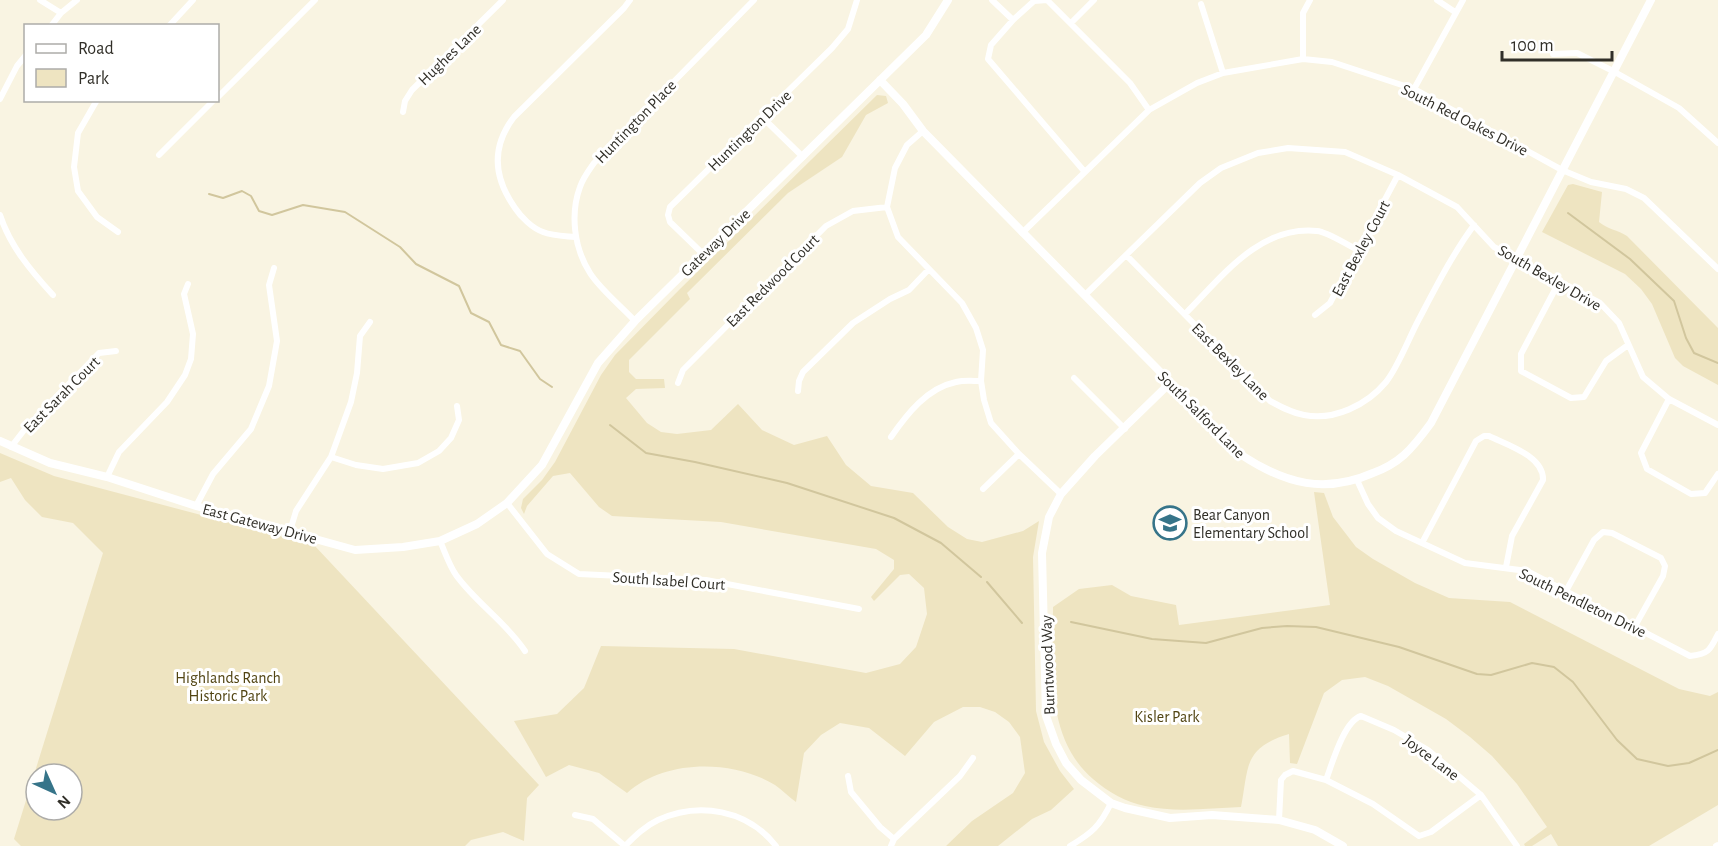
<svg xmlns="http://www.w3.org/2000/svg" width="1718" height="846" font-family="'Alegreya Sans',sans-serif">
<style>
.green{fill:#eee4c1;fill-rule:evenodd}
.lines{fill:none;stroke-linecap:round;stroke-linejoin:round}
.stream{stroke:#d1c69d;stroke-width:2}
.minor{stroke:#fff;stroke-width:6}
.tertiary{stroke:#fff;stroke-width:8}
.labels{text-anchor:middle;stroke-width:6;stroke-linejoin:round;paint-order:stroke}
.street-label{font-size:16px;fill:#312f28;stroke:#fff}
.poi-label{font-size:16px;fill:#312f28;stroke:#fff;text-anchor:start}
.park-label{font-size:16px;fill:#514412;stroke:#fff}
</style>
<rect width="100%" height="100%" fill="#f9f4e2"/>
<!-- green -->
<path class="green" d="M877,95L886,96L888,103L866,115L842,157L788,193L687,293L690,299L629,360V372L636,379H664L665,388L636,389L626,398L647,423L661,432L677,434L711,430L738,404L762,430L794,445L827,436L846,465L871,486L913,493L948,527L967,539L982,542L1023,531L1039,521L1033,557L1036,711L1044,742L1060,771L1074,789L1051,810L1032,819L998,846H946L972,821L1013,793L1025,773L1020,737L1009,722L995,712L980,707H963L934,722L905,756L869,728L840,723L821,735L804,753L796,802C789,797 782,790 775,785C733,759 664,759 627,793L599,773L569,765L546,777L514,721L557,714L584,688L601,646L734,649L866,673L900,664L916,647L927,614L924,588L909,574L900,575L874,601L871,597L894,569V560L876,549L721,522L612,516L599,507L570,473L553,476L527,506L524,514L521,508L523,499L542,480L555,462L601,375L615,355L680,289Z
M1573,184L1602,192L1599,222C1607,229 1618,230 1627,236L1718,328V385L1683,366L1675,358L1652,304L1641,289L1625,274L1542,232L1568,185Z
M0,453L54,476L314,545L539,785L527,798L524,841L503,832L471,840L465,846H21L14,839L103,553L73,523L42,517L25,500L11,478L0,482ZM36,774H72V810H36Z
M1314,492L1324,493L1333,517L1356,547L1373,559L1415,583L1449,598L1510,602L1679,689L1710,696L1718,692V805L1649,846H1558L1551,834L1532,846H1525L1524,844L1547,827L1517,784L1492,756L1470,737L1446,719L1388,686L1365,677L1342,680L1324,693L1297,764L1290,763L1289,734C1243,748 1249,766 1241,807C1211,808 1176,813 1145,806C1126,802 1108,792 1093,779C1044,737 1053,666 1053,607L1079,589L1112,585L1131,596L1176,605L1179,625L1330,605Z"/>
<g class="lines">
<!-- stream -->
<path class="stream" d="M209,194L223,198L242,191L251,196L259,211L272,215L303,205L345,212L400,247L416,264L459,286L471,313L489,322L501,345L520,351L540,379L552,387
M1568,213L1630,259L1674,301L1686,338L1694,353L1718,363
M610,425L646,453L695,462L787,483L894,518L941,543L981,577
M987,582L1022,623
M1071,622L1152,639L1206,643L1262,628L1287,626L1316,627L1399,647L1477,674L1491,675L1532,663L1554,667L1573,682L1617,740L1637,759L1668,766L1689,763L1718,750"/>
<!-- minor -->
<path class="minor" d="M40,0L61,13
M992,0L1013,20
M1437,0L1455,12
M1201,4L1223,73
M1071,23L1094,0
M51,26L61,13L77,0
M169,26L193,0
M1553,54L1577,53L1613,71L1679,108L1718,143
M1303,59V13L1310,0
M1414,89L1463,0
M218,97L315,0
M0,99L17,66L26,55
M97,100L78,133L74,167L78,191L97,217L118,232
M403,112L405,101L412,90L503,0
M762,117L803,157
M923,131L907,145L895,168L887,207L898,237L962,303L976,328L983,350L981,381L984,400L991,423L1019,454L1061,494
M159,155L214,100
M1084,171L988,59L991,45L1013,20L1034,1L1047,0L1130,83L1149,110
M0,215C10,246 31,271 53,295
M1022,233L1149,110L1197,83L1223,73L1303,59L1332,62L1414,89L1562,170L1591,182L1626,189L1644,198L1718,269
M575,237C565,236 553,236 543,232C532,228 521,217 515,208C493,177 491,147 514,117L624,8L630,0
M703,254L670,222L668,215L670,207L832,48L848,29L857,0
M1126,255L1270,401C1281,407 1292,413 1304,415C1334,421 1367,405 1386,382C1398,367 1409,338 1418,321C1436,287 1452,255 1474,225
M1560,280L1521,354V371L1571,398L1584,397L1606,361L1628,345
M1086,294L1200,183L1221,168L1258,153L1288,148L1345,152L1398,175L1457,207L1494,247L1600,303L1619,323L1643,377L1669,399L1718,425
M1185,314C1221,278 1259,225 1317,231C1328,232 1347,245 1358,250
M1315,315L1330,303L1398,175
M635,321C621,306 600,289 590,273C574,248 570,214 580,187C583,178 589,170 594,163L754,0
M1074,378L1125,429
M678,383L683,370L826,226L853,211L887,207
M798,391L799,381L803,372L853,323L890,299L909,290L929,269
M1669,399L1641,453L1647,469L1691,494L1705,493L1718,474
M891,437C907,414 927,388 956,382C964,380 973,381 981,381
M11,447L25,429L99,353L116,351
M331,457L356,465L383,469L418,463L439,451L451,438L459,420L457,406
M107,477L119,452L167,402L185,375L191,359L193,334L184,294L188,284
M1357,480L1368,504L1378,518L1396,531L1465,563L1527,571L1690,656C1709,654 1710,650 1718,634
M983,489L1019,454
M507,503L547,554L579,574L706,580L859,609
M196,506L213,474L251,429L269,386L277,341L269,285L274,268
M290,531L296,511L331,457L351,402L357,373L360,336L370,322
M440,541C445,552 449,565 456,575C476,603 506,622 525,651
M1422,543L1476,441L1484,436H1489C1507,445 1544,456 1543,480L1512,536L1506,567
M1566,591L1594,540L1603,532L1612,533L1661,558L1665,566L1663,576L1635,626
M848,776L851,792L880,827L894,839
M1326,780C1332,764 1344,721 1361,716L1394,730L1428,750L1481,795L1517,846
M575,815L593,819L625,846C635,836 645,826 658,820C699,801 748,810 776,846
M1279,820L1281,780L1285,775L1293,771L1326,780L1373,804L1419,836L1431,832L1481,795
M891,846L894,839L960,776L973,758
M1070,846C1092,833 1100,826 1111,803
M1716,846L1718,845"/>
<!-- tertiary -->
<path class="tertiary" d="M880,80L903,104L923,131L1243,456C1286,484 1325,494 1373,473C1384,469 1395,463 1404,455C1415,445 1423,434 1431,423L1651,0
M1170,383L1095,456L1061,494L1049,517L1042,553L1046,716L1056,744L1066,763L1081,780L1111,803L1125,808L1170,818L1212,815L1279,820L1315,830L1343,846
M0,441L50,463L107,477L196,506L355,550L403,547L440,541L477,524L507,503L542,465L598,363L635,321L926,35L948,0"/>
</g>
<!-- icons -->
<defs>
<symbol id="school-ring" viewBox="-11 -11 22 22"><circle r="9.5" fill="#fff" stroke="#367489" stroke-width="1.5"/><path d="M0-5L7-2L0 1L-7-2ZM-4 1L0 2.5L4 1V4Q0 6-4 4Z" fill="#367489"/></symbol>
</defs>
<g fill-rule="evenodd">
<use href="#school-ring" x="1151" y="504" width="38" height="38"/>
</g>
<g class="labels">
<!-- street labels -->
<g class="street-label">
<text transform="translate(449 54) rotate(-44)" y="6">Hughes Lane</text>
<text transform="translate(1465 119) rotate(27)" y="6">South Red Oakes Drive</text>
<text transform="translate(635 121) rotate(-46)" y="6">Huntington Place</text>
<text transform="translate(749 130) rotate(-44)" y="6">Huntington Drive</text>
<text transform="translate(715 242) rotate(-44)" y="6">Gateway Drive</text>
<text transform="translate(1360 248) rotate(-62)" y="6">East Bexley Court</text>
<text transform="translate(1550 277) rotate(30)" y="6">South Bexley Drive</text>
<text transform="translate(772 280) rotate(-45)" y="6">East Redwood Court</text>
<text transform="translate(1231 361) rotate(45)" y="6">East Bexley Lane</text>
<text transform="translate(61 394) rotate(-45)" y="6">East Sarah Court</text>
<text transform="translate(1202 414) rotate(45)" y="6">South Salford Lane</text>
<text transform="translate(260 523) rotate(15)" y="6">East Gateway Drive</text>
<text transform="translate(669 580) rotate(4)" y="6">South Isabel Court</text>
<text transform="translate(1583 602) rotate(26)" y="6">South Pendleton Drive</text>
<text transform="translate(1047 665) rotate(-92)" y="6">Burntwood Way</text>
<text transform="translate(1432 757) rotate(37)" y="6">Joyce Lane</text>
</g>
<!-- poi labels -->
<g class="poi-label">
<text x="1193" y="520">Bear Canyon<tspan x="1193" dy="18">Elementary School</tspan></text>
</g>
<!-- park labels -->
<g class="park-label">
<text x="228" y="683">Highlands Ranch<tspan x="228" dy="18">Historic Park</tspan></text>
<text x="1167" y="722">Kisler Park</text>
</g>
</g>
<!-- legend -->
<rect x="24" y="24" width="195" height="78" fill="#ffffff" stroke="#adaca9" stroke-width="1.5"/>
<rect x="36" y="44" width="30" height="9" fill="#ffffff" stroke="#adaca9" stroke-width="1.5"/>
<text x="78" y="54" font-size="18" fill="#312f28">Road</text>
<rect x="36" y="69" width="30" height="18" fill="#eee4c1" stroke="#adaca9" stroke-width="1.5"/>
<text x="78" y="84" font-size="18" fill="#312f28">Park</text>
<!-- north arrow -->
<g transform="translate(54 792) rotate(135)"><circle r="28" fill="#ffffff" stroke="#adaca9" stroke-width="1.5"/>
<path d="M0-4.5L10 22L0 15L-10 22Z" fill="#367489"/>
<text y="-9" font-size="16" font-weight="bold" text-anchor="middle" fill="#312f28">N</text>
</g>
<!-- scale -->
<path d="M1502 51v9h110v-9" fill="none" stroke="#312f28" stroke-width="3"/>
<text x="1511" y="51" font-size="18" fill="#312f28" stroke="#ffffff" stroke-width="4.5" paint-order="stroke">100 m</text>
</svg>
